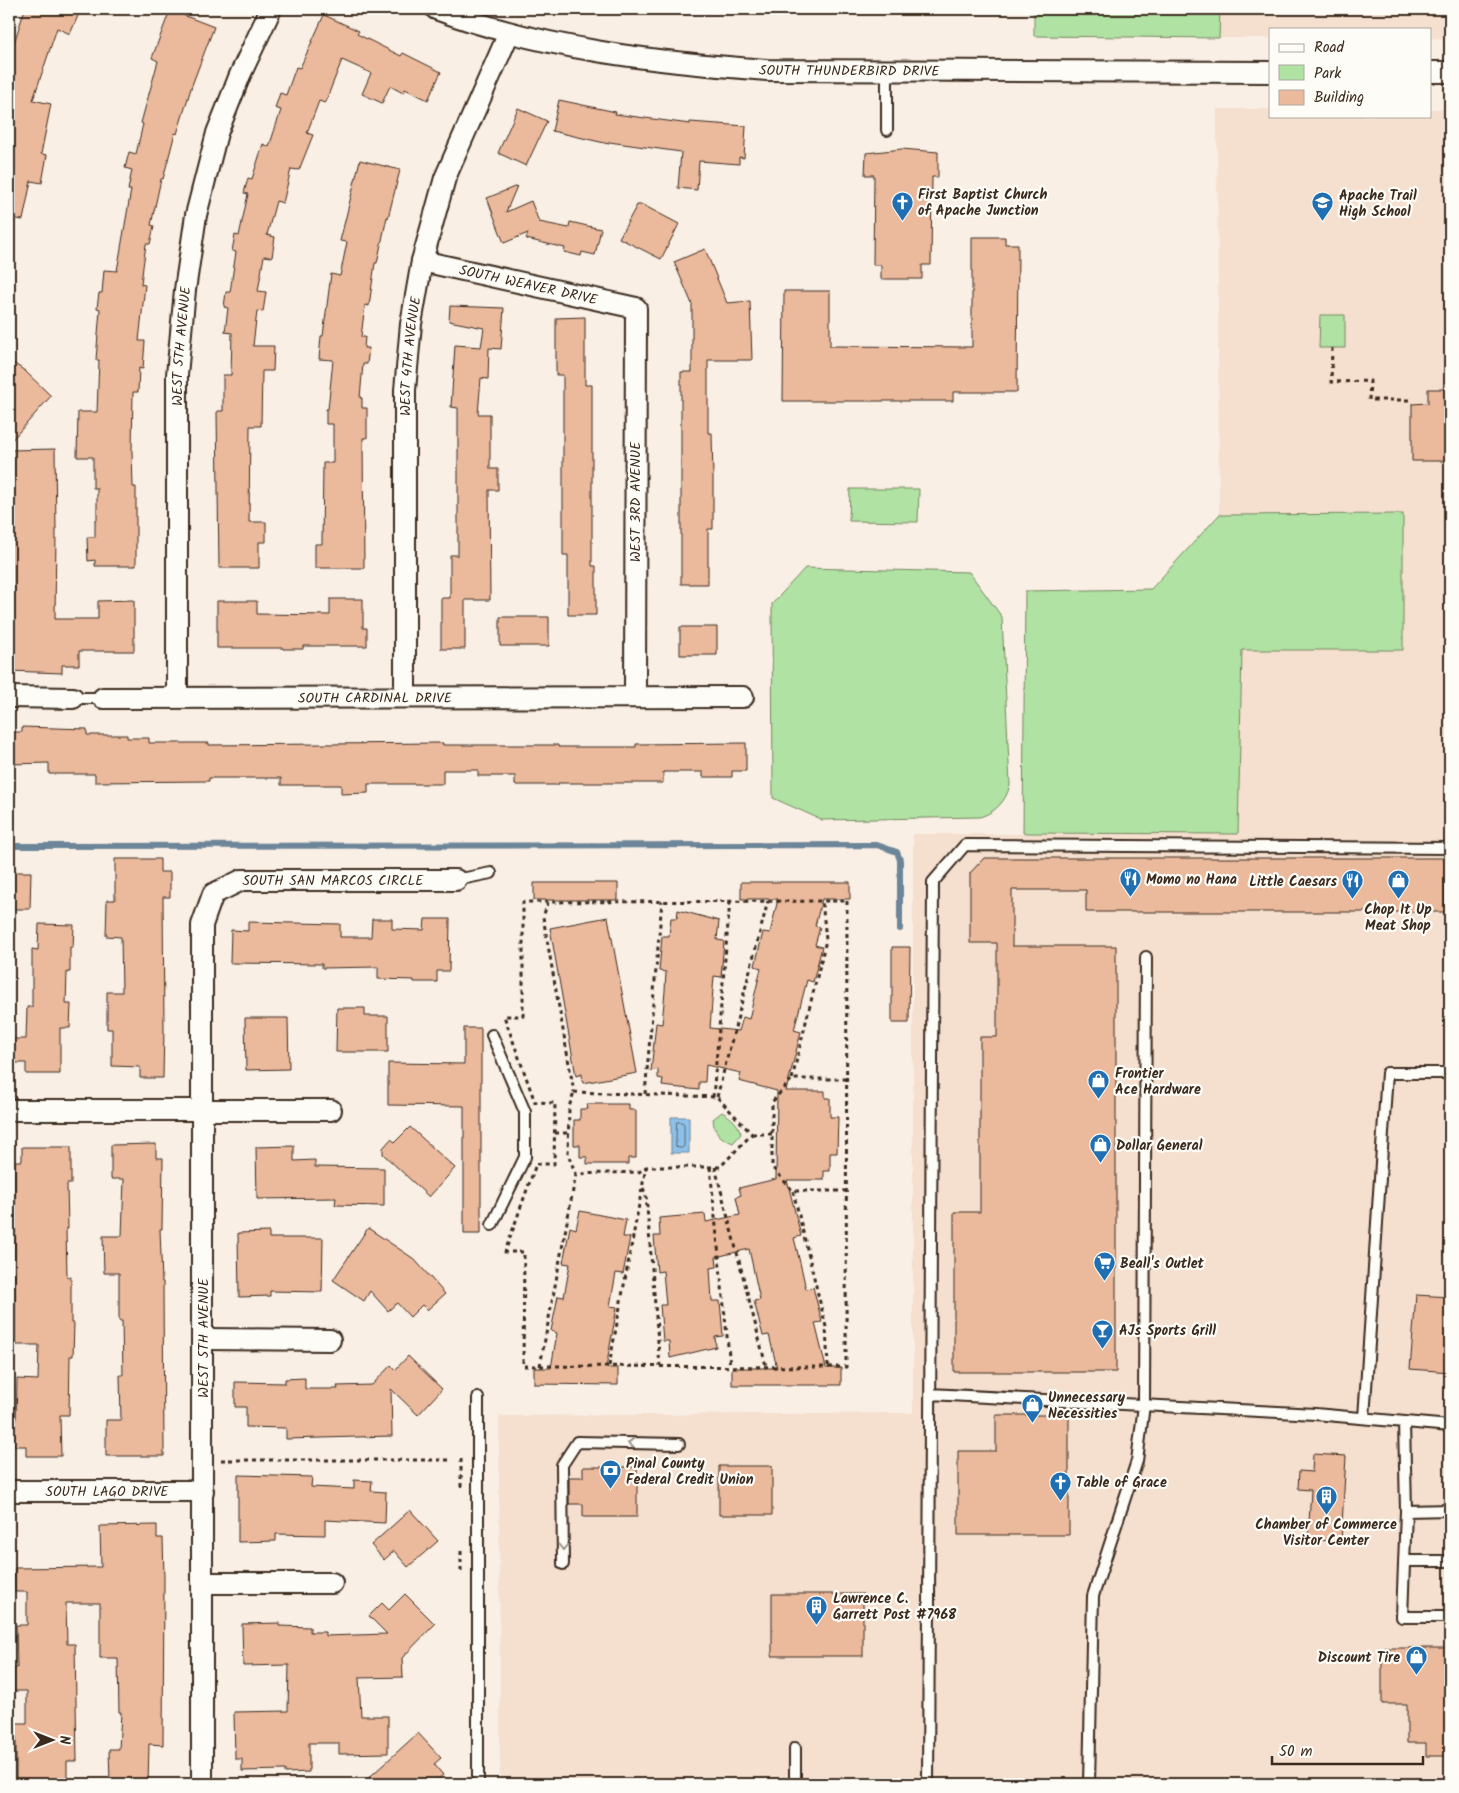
<svg xmlns="http://www.w3.org/2000/svg" width="1459" height="1793" font-family="Kalam,sans-serif">
<style>
.built{fill:#f5dfcf}
.green{fill:#b0e2a3;stroke:#768660}
.water{fill:#8dc1ea;stroke:#6c8598}
.lines{fill:none;stroke-linecap:round;stroke-linejoin:round}
.shore{stroke:#5c6670;stroke-width:1}
.stream{stroke:#6c8598;stroke-width:6}
.building{fill:#ebb99c;stroke:#3b2a1e}
.lane-casing{stroke:#3b2a1e;stroke-width:14}
.street-casing{stroke:#3b2a1e;stroke-width:24}
.path{stroke:#3b2a1e;stroke-width:3;stroke-dasharray:4 4;stroke-linecap:butt}
.lane{stroke:#fdfcf7;stroke-width:10}
.street{stroke:#fdfcf7;stroke-width:20}
.oneway{stroke:#9c938a}
.labels{text-anchor:middle;stroke-width:4.5;stroke-linejoin:round;paint-order:stroke}
.street-label{font-size:14px;fill:#3b2a1e;stroke:#fdfcf7}
.poi-label{font-size:14px;font-weight:bold;fill:#3b2a1e;stroke:#fdfcf7;text-anchor:start}
</style>
<rect width="100%" height="100%" fill="#f9efe5"/>
<filter id="ink" filterUnits="userSpaceOnUse"><feTurbulence type="fractalNoise" baseFrequency=".02" numOctaves="2"/><feDisplacementMap in="SourceGraphic" scale="10" xChannelSelector="R" yChannelSelector="G"/><feConvolveMatrix kernelMatrix="1 2 1 2 8 2 1 2 1" color-interpolation-filters="sRGB"/></filter>
<g filter="url(#ink)">
<!-- built -->
<path class="built" d="M1220,9H1450V39L1430,38V29H1270V38H1219Z
M1217,109H1270V116H1430V109H1450V1784H500L499,1416L913,1413V834H1237L1242,649L1403,650V514L1219,515Z"/>
<!-- green -->
<path class="green" d="M1034,9H1220L1219,38L1034,36Z
M1320,315H1345V348H1319Z
M850,489H919L918,522L849,521Z
M1403,514V650H1242L1238,834L1023,833L1025,591L1151,589L1219,515Z
M805,568L969,572L1002,617L1010,785C1006,801 996,812 980,817L822,820L773,798L772,604Z
M722,1112C732,1118 738,1123 741,1134L733,1143C720,1138 714,1133 713,1119Z"/>
<!-- water -->
<path class="water" d="M671,1117H689V1153H671Z"/>
<g class="lines">
<!-- shore -->
<path class="shore" d="M677,1122H682L684,1124V1146L682,1148H678L676,1146Z"/>
<!-- stream -->
<path class="stream" d="M9,846L877,845L897,852L900,860V929"/>
</g>
<!-- building -->
<path class="building" d="M25,9H81L70,34L57,28L33,100L51,104L41,154L47,155L42,183L31,181L23,220L9,218V58Z
M170,10L214,27L192,85L177,134L175,133L163,179H161L151,225L154,226L150,244H146L143,267L141,284L145,285L139,341H145L143,369L139,368L138,392H133L132,451L133,487H136V566H95V560L88,561L87,537H95V520H97V488H93V457H77L78,412H97L99,360H96L100,309L97,308L99,293H102L104,270L117,271L131,190H128L132,170L125,168L129,152L136,154L143,124L141,123L158,61L152,58Z
M324,15L359,31L357,34L401,56L403,53L441,72L428,100L405,89L403,93L390,86L382,103L362,94L371,73L342,60L325,103L319,101L307,133L313,135L299,170L291,169L283,203L276,201L267,235L275,237L272,257L264,256L258,291L266,292L263,312L257,311L253,346H274L273,371H262L261,426H250L249,522H266V542H259V568H219L217,411H223V375H231L232,333L225,332L228,308L224,307L226,292H230L236,252L232,251L235,235L239,236L248,194L244,193L248,178L252,179L263,144L269,147L281,110L275,108L280,93L286,95L296,67L300,68Z
M559,100L616,112L615,114L690,124V122L746,126L744,158L739,157V164L699,161L697,190L678,188L681,152L609,142V144L552,131Z
M518,108L547,121L526,166L498,153Z
M902,149L938,152V177H932L931,265H922V279H881V265H873L874,175H865L866,153Z
M360,160L400,170L388,218L387,217L377,263H375L369,306L365,305L361,337H365L364,348H369L367,364H363L360,398H362V408H367V438H363L364,568H315V544H322L323,463H333V424H326V409H328L333,360L319,359L321,336H323L331,274L340,276L347,242L340,241Z
M517,186L506,212L531,201L539,222L569,228L570,222L601,229L595,255L582,252L581,256L564,252L565,248L526,239L528,233L504,243L487,198Z
M637,205H643L679,224L661,259L619,238Z
M972,237H1005V244H1018L1017,392H953V401H783L784,291H830V346L972,347Z
M705,249L727,303L750,301L752,360H708V433H712L713,478V529H708V584H681V372H692V304L674,262Z
M450,306L504,308L501,349L489,348L488,379L481,378L478,414H490V469H498V490H489L490,600H465V649H441V598H450V555H458V408L451,407L455,345L481,347L484,328L449,321Z
M585,317V385H592V566H596V615H568V555H563V375H556V318Z
M9,360L25,371L51,396L11,441V418L9,420Z
M1428,389H1450V461H1412V404L1428,403Z
M55,449L56,531L55,619H98V601L134,600V651H79V665H62V673L9,671V508L10,491H11V450Z
M330,599H363V628H367V646H303V649H283V648H217V601H257V614L330,615Z
M500,617H549V646H500Z
M680,627H717V655H680Z
M22,727L87,729V735H127V738H149V743H209V745L443,743V745H558V747H636V744L746,743V771H732V777H703V772H663V783H558V785H515V776H478V770H443V784H368V793L341,794V785H281V778H209V781L95,782V774H49V763L9,764V732H22Z
M984,858H1445V912H1086V890H1012V946H1116V1372H954V1212H980V1037H997V943H970V873Z
M115,859H160V872H170V897H163L164,1028L163,1078H140V1067L112,1066V1029H107V992H122L121,937L106,936L107,900H115Z
M9,872H31L30,909H9Z
M741,882H850V899H822L815,926L820,927L815,945L822,947L813,982L807,980L794,1030L801,1032L786,1091H825V1098H830V1117H838L837,1153H830V1171H824V1180H787L801,1236L794,1238L802,1271L806,1289L813,1287L822,1322L815,1323L826,1368H841V1385H732V1368H777L769,1335L763,1336L754,1301L760,1300L749,1249L716,1257L717,1267L710,1268L712,1301H720L723,1336L715,1337L716,1347L670,1358L669,1341H663L660,1305H666L663,1271L657,1272L654,1236H660L659,1218L705,1214L706,1222L740,1215L736,1197L741,1195L739,1188L776,1179L777,1091L739,1081L741,1073L706,1065L705,1082H699V1090L662,1086L663,1079L658,1078V1069L651,1071L656,1023L662,1024L665,991L666,972L659,971L662,936H669L671,918H677L678,910L719,921L717,940L724,941L721,977L714,976L710,1028L739,1031L743,1017L749,1019L761,968L755,966L763,932L770,933L778,899H741Z
M534,883H618V900H534Z
M608,917L637,1073L583,1083L582,1074L576,1076L550,928Z
M372,919H392V929L424,930L425,919H450L449,971H437V982H414V980L378,979V967L322,968V964L230,963L231,930L248,931V922L340,924V937H371Z
M39,924L74,925L73,947H70V972H67L66,1004H71L70,1028H60V1074H26V1063H13V1039H26L27,1007H32V949L38,950Z
M892,947H910L909,1023H892Z
M337,1008H365V1016H388V1052H336Z
M245,1018H288L289,1069L246,1070Z
M464,1028H481V1234H464V1106L388,1105V1063L464,1064Z
M587,1104H629V1110H636V1158H628V1164H587V1157H580V1145H574V1120H580V1109H588Z
M410,1127L455,1168L429,1197L383,1154V1148L391,1139L395,1142Z
M156,1144V1158H163L162,1229H160L162,1282H163L164,1456H106V1420H121L120,1375H123L122,1321H119V1273H104L103,1236H122L124,1179H111V1145Z
M294,1146V1161L315,1160V1167L384,1168V1206L335,1205L336,1198L257,1199L256,1147Z
M22,1147H71V1184H67L68,1229H66L67,1277H71V1323H74L73,1356H70L69,1415H60L61,1456H26V1446H14V1421H16L17,1379L38,1380L39,1345H15V1161H22Z
M580,1211L626,1220L623,1237H630L623,1274L616,1273L610,1306L617,1307L606,1368H618V1385L534,1384V1368H551L557,1333L551,1331L558,1296L564,1297L570,1264L563,1263L570,1227L576,1229Z
M368,1228L414,1259L445,1294L427,1310L422,1305L410,1317L397,1303L388,1311L370,1291L364,1301L333,1280Z
M269,1232V1238H323L322,1292L270,1291V1296L239,1297L238,1233Z
M1416,1295L1450,1297V1372L1410,1369Z
M408,1356L442,1389L418,1415L391,1389L392,1436L286,1439V1428L246,1427V1407H235V1382L285,1383V1379L305,1378V1389H338L337,1386L372,1385L391,1365L395,1370Z
M996,1415H1069V1535H958V1451H996Z
M1313,1454L1346,1456L1341,1542L1308,1539L1311,1490L1298,1489L1299,1471L1312,1472Z
M719,1466H772V1515H719Z
M583,1467H637V1517H583V1504H569V1477H583Z
M238,1475L312,1477L311,1487L354,1489V1480L372,1481L371,1491L386,1492L385,1523L325,1520V1535L276,1534V1541L238,1542Z
M410,1510L438,1541L408,1567L394,1551L384,1560L371,1545Z
M157,1525V1538H163L164,1578L163,1745L149,1744L148,1784H110L109,1749H119L121,1712H119L118,1658H100V1603H66L67,1644H75L77,1761H67V1784H16V1723H27V1691H14V1668H17L16,1625H27V1592H15V1568L101,1567L100,1526Z
M405,1594L435,1624L402,1658L403,1677L359,1678L361,1716H388V1753L339,1754V1743H309V1772L285,1773V1770L242,1771V1759H235L234,1712L288,1711L289,1665L243,1666L242,1624L279,1623V1626L310,1627V1632H325V1636L387,1634L369,1616L382,1603L389,1610Z
M772,1594H863V1656H772Z
M1382,1648H1450V1756H1426V1743H1407V1704H1382Z
M418,1733L441,1758L434,1764L443,1775L433,1784H362Z"/>
<g class="lines">
<defs>
<path id="lane" d="M887,72V130
M73,698H103
M456,880L491,873
M492,1035L525,1112V1157L492,1225
M930,1394L1315,1414L1450,1426
M1364,1418L1387,1073H1450
M1404,1422L1406,1511L1450,1510
M1406,1511L1402,1617H1450
M1405,1561H1450
M563,1564L562,1465L577,1442L679,1444
M478,1784V1398
M795,1784V1748
M928,1784L933,882L965,845L1450,848
M1089,1784L1093,1596L1137,1461L1144,1405L1146,957"/>
<g id="street">
<path id="s1" d="M436,9C542,49 655,62 767,70L1270,72"/>
<path d="M1430,72H1450"/>
<path id="s2" d="M422,261L636,308L635,696"/>
<path d="M9,697L73,698"/>
<path id="s3" d="M177,697V375L185,290L196,215L217,133L240,75L271,9"/>
<path id="s4" d="M405,697V390L411,324L422,261L445,178L509,33"/>
<path id="s5" d="M103,698L743,697"/>
<path d="M9,1110H331"/>
<path d="M203,1339L330,1340"/>
<path id="s6" d="M9,1491H203"/>
<path d="M203,1583H332"/>
<path id="s7" d="M202,1784V925L213,894L242,880H456"/>
</g>
</defs>
<!-- lane casing -->
<use href="#lane" class="lane-casing"/>
<!-- street casing -->
<use href="#street" class="street-casing"/>
<!-- path -->
<path class="path" d="M1332,348L1331,382L1370,381L1369,400H1409
M847,901L846,1367L523,1366L524,1252H505L536,1164H554L555,1103L535,1102L504,1016H523V902Z
M548,902L543,917L574,1092
M792,1079L826,940L822,901
M574,1092L717,1097L752,1134L720,1167H646L639,1172L576,1174L568,1155L569,1107Z
M645,1094L662,901
M713,1097L730,901
M717,1097L768,901
M555,1133H568
M752,1134H772
M710,1167L730,1366
M715,1167L766,1366
M643,1188L646,1195L660,1366
M793,1191L826,1327L828,1366
M847,1191H793L772,1167V1102L792,1079H847
M540,1366L576,1174
M609,1366L646,1167
M461,1459V1490
M221,1460H450
M461,1551V1575"/>
<!-- lane -->
<use href="#lane" class="lane"/>
<!-- street -->
<use href="#street" class="street"/>
</g>
<!-- one-way arrows -->
<defs><path id="oneway-chevron" d="M-2-3.5L2.5 0L-2 3.5" fill="none" stroke-width="1.6" stroke-linecap="round" stroke-linejoin="round" transform="scale(1.25)"/></defs>
<g class="oneway">
<use href="#oneway-chevron" transform="translate(631 1443) rotate(-179)"/>
<use href="#oneway-chevron" transform="translate(563 1547) rotate(90)"/>
</g>
</g>
<!-- icons -->
<defs>
<symbol id="church-pin" viewBox="-11 -11 22 30"><path d="M0 17L-7.5 6A9.5 9.5 0 1 1 7.5 6Z" fill="#1f6fb2" stroke="#fdfcf7"/><path d="M-1.2-6h2.4v3.5h3.3v2.4h-3.3V6h-2.4V-.1h-3.3v-2.4h3.3Z" fill="#fff"/></symbol>
<symbol id="school-pin" viewBox="-11 -11 22 30"><path d="M0 17L-7.5 6A9.5 9.5 0 1 1 7.5 6Z" fill="#1f6fb2" stroke="#fdfcf7"/><path d="M0-5L7-2L0 1L-7-2ZM-4 1L0 2.5L4 1V4Q0 6-4 4Z" fill="#fff"/></symbol>
<symbol id="restaurant-pin" viewBox="-11 -11 22 30"><path d="M0 17L-7.5 6A9.5 9.5 0 1 1 7.5 6Z" fill="#1f6fb2" stroke="#fdfcf7"/><path d="M-5-6h1v4h1v-4h1v4h1v-4h1v5L-1.5 .5V6h-2V.5L-5-1ZM5-6V6H3V1.5H1.5Q1.5-4 5-6Z" fill="#fff"/></symbol>
<symbol id="shop-pin" viewBox="-11 -11 22 30"><path d="M0 17L-7.5 6A9.5 9.5 0 1 1 7.5 6Z" fill="#1f6fb2" stroke="#fdfcf7"/><path d="M-5-2.5h2.3a2.7 3.5 0 0 1 5.4 0H5L5.5 6h-11ZM-1.5-2.5h3a1.5 2.3 0 0 0-3 0Z" fill="#fff"/></symbol>
<symbol id="supermarket-pin" viewBox="-11 -11 22 30"><path d="M0 17L-7.5 6A9.5 9.5 0 1 1 7.5 6Z" fill="#1f6fb2" stroke="#fdfcf7"/><path d="M-6-5.5h2.5l.6 2H6L4.5 2H-2.5L-4.4-4H-6ZM-1.5 3.2a1.3 1.3 0 1 0 .1 0ZM3 3.2a1.3 1.3 0 1 0 .1 0Z" fill="#fff"/></symbol>
<symbol id="bar-pin" viewBox="-11 -11 22 30"><path d="M0 17L-7.5 6A9.5 9.5 0 1 1 7.5 6Z" fill="#1f6fb2" stroke="#fdfcf7"/><path d="M-6-5H6L.8 .8V4.5H3.5V6h-7V4.5H-.8V.8Z" fill="#fff"/></symbol>
<symbol id="bank-pin" viewBox="-11 -11 22 30"><path d="M0 17L-7.5 6A9.5 9.5 0 1 1 7.5 6Z" fill="#1f6fb2" stroke="#fdfcf7"/><path d="M-6-4H6V4H-6ZM0-2.3a2.3 2.3 0 1 0 0 4.6a2.3 2.3 0 1 0 0-4.6Z" fill="#fff"/></symbol>
<symbol id="building-pin" viewBox="-11 -11 22 30"><path d="M0 17L-7.5 6A9.5 9.5 0 1 1 7.5 6Z" fill="#1f6fb2" stroke="#fdfcf7"/><path d="M-4-6H4V6H1V3H-1V6H-4ZM-2.5-4.3h1.7v1.8h-1.7ZM.8-4.3h1.7v1.8H.8ZM-2.5-1h1.7V.8h-1.7ZM.8-1h1.7V.8H.8Z" fill="#fff"/></symbol>
</defs>
<g fill-rule="evenodd">
<use href="#church-pin" x="890" y="190" width="25" height="34"/>
<use href="#school-pin" x="1310" y="190" width="25" height="34"/>
<use href="#restaurant-pin" x="1118" y="866" width="25" height="34"/>
<use href="#restaurant-pin" x="1340" y="868" width="25" height="34"/>
<use href="#shop-pin" x="1386" y="868" width="25" height="34"/>
<use href="#shop-pin" x="1086" y="1068" width="25" height="34"/>
<use href="#shop-pin" x="1088" y="1132" width="25" height="34"/>
<use href="#supermarket-pin" x="1092" y="1250" width="25" height="34"/>
<use href="#bar-pin" x="1090" y="1318" width="25" height="34"/>
<use href="#shop-pin" x="1020" y="1392" width="25" height="34"/>
<use href="#bank-pin" x="598" y="1458" width="25" height="34"/>
<use href="#church-pin" x="1048" y="1470" width="25" height="34"/>
<use href="#building-pin" x="1314" y="1484" width="25" height="34"/>
<use href="#building-pin" x="804" y="1594" width="25" height="34"/>
<use href="#shop-pin" x="1404" y="1644" width="25" height="34"/>
</g>
<g class="labels">
<!-- street labels -->
<g class="street-label">
<text dy="5" stroke="none"><textPath href="#s1" startOffset="420">SOUTH THUNDERBIRD DRIVE</textPath></text>
<text dy="5" stroke="none"><textPath href="#s2" startOffset="109">SOUTH WEAVER DRIVE</textPath></text>
<text dy="5" stroke="none"><textPath href="#s3" startOffset="351">WEST 5TH AVENUE</textPath></text>
<text dy="5" stroke="none"><textPath href="#s4" startOffset="341">WEST 4TH AVENUE</textPath></text>
<text transform="translate(635 502) rotate(-90)" y="5">WEST 3RD AVENUE</text>
<text dy="5" stroke="none"><textPath href="#s5" startOffset="272">SOUTH CARDINAL DRIVE</textPath></text>
<text dy="5" stroke="none"><textPath href="#s7" startOffset="1015">SOUTH SAN MARCOS CIRCLE</textPath></text>
<text transform="translate(203 1338) rotate(-90)" y="5">WEST 5TH AVENUE</text>
<text dy="5" stroke="none"><textPath href="#s6" startOffset="98">SOUTH LAGO DRIVE</textPath></text>
</g>
<!-- poi labels -->
<g class="poi-label">
<text x="918" y="199">First Baptist Church<tspan x="918" dy="16">of Apache Junction</tspan></text>
<text x="1339" y="200">Apache Trail<tspan x="1339" dy="16">High School</tspan></text>
<text x="1146" y="884">Momo no Hana</text>
<text x="1337" y="886" text-anchor="end">Little Caesars</text>
<text x="1398" y="914" text-anchor="middle">Chop It Up<tspan x="1398" dy="16">Meat Shop</tspan></text>
<text x="1115" y="1078">Frontier<tspan x="1115" dy="16">Ace Hardware</tspan></text>
<text x="1116" y="1150">Dollar General</text>
<text x="1120" y="1268">Beall's Outlet</text>
<text x="1119" y="1335">AJs Sports Grill</text>
<text x="1048" y="1402">Unnecessary<tspan x="1048" dy="16">Necessities</tspan></text>
<text x="626" y="1468">Pinal County<tspan x="626" dy="16">Federal Credit Union</tspan></text>
<text x="1076" y="1487">Table of Grace</text>
<text x="1326" y="1529" text-anchor="middle">Chamber of Commerce<tspan x="1326" dy="16">Visitor Center</tspan></text>
<text x="833" y="1603">Lawrence C.<tspan x="833" dy="16">Garrett Post #7968</tspan></text>
<text x="1400" y="1662" text-anchor="end">Discount Tire</text>
</g>
</g>
<!-- margin -->
<rect width="1459" height="1793" fill="none" stroke="#fdfcf7" stroke-width="30"/>
<rect x="15" y="15" width="1429" height="1763" fill="none" stroke="#3b2a1e" stroke-width="2" filter="url(#ink)"/>
<!-- legend -->
<rect x="1269" y="28" width="162" height="90" fill="#fdfcf7" stroke="#afa8a0"/>
<rect x="1279" y="44" width="25" height="8" fill="#fdfcf7" stroke="#afa8a0"/>
<text x="1314" y="52" font-size="15" fill="#3b2a1e">Road</text>
<rect x="1279" y="65" width="25" height="15" fill="#b0e2a3" stroke="#afa8a0"/>
<text x="1314" y="78" font-size="15" fill="#3b2a1e">Park</text>
<rect x="1279" y="90" width="25" height="15" fill="#ebb99c" stroke="#afa8a0"/>
<text x="1314" y="102" font-size="15" fill="#3b2a1e">Building</text>
<!-- north arrow -->
<g transform="translate(52 1740) rotate(90)" stroke="#fdfcf7" stroke-width="4" paint-order="stroke">
<path d="M0-4L9 19L0 12L-9 19Z" fill="#3b2a1e"/>
<text y="-8" font-size="14" font-weight="bold" text-anchor="middle" fill="#3b2a1e">N</text>
</g>
<!-- scale -->
<path d="M1272 1756v8h151v-8" fill="none" stroke="#3b2a1e" stroke-width="2.5"/>
<text x="1279" y="1756" font-size="15" fill="#3b2a1e" stroke="#fdfcf7" stroke-width="4" paint-order="stroke">50 m</text>
</svg>
